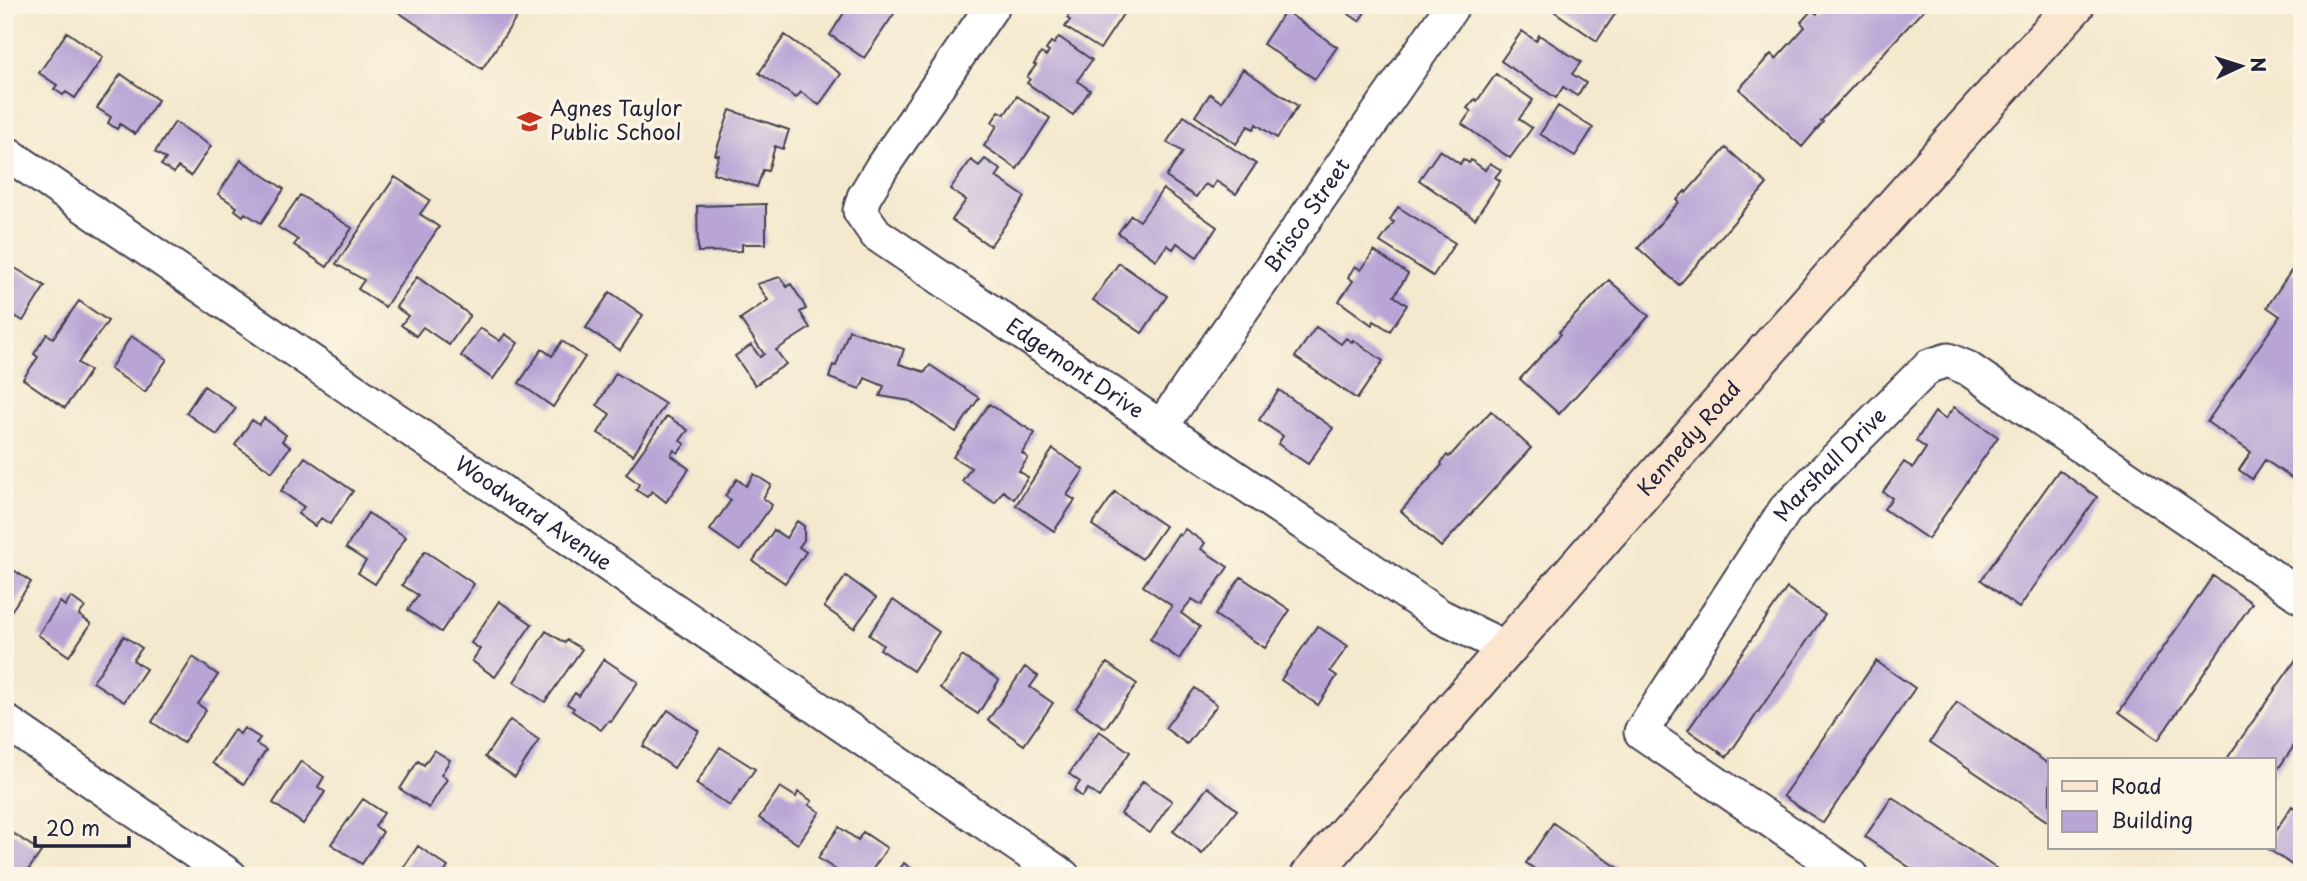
<svg xmlns="http://www.w3.org/2000/svg" width="2307" height="881" font-family="'Playpen Sans',sans-serif">
<style>
.building{fill:#b8a5d6}
.lines{fill:none;stroke-linecap:round;stroke-linejoin:round}
.street-casing{stroke:#424051;stroke-width:37}
.secondary-casing{stroke:#424051;stroke-width:42}
.street{stroke:#fff;stroke-width:33}
.secondary{stroke:#fce5cf;stroke-width:38}
.labels{text-anchor:middle;stroke-width:7;stroke-linejoin:round;paint-order:stroke}
.poi-label{font-size:21px;fill:#22223b;stroke:#fcf5e5;text-anchor:start}
.street-label{font-size:21px;fill:#22223b;stroke:#fcf5e5}
</style>
<rect width="100%" height="100%" fill="#fcf5e5"/>
<filter id="ink" filterUnits="userSpaceOnUse"><feTurbulence type="fractalNoise" baseFrequency=".0143" numOctaves="2"/><feDisplacementMap in="SourceGraphic" scale="14" xChannelSelector="R" yChannelSelector="G"/><feConvolveMatrix kernelMatrix="1 2 1 2 8 2 1 2 1" color-interpolation-filters="sRGB"/></filter>
<filter id="wash" filterUnits="userSpaceOnUse"><feTurbulence type="fractalNoise" baseFrequency=".00686" numOctaves="4" result="noise"/><feDisplacementMap in="SourceGraphic" scale="28" xChannelSelector="R" yChannelSelector="G"/><feGaussianBlur stdDeviation="1.57" result="paint"/><feColorMatrix in="noise" values="0 0 0 0 0 0 0 0 0 0 0 0 0 0 0 0 0 1.4 0 .05"/><feComposite in="paint" operator="in"/></filter>
<g filter="url(#wash)">
<rect width="100%" height="100%" fill="#f4e9ce"/>
<g id="blocks">
<!-- building -->
<path class="building" d="M388,5H525L482,69Z
M849,5H894L898,8L864,58L830,35Z
M1080,5H1129L1100,49L1065,27L1070,20L1067,18L1076,6L1079,8Z
M1336,5H1366L1365,7L1367,9L1359,21Z
M1545,5H1621L1597,41Z
M1825,5H1928L1821,121L1823,122L1802,147L1739,89L1771,54L1776,59L1805,27L1801,22L1812,10L1817,14Z
M1285,11L1337,47L1315,79L1263,44Z
M1522,31L1536,41L1539,35L1581,62L1572,74L1586,83L1577,96L1563,87L1556,98L1501,61Z
M67,32L103,57L75,98L66,92L63,95L54,89L57,85L39,73Z
M785,35L841,74L819,105L801,92L796,98L759,73Z
M1059,37L1092,60L1077,81L1090,90L1073,115L1027,83L1030,79L1027,77L1036,65L1034,64L1041,53L1046,56L1049,52L1046,50L1051,42L1054,44Z
M1243,69L1298,106L1277,138L1256,124L1254,129L1248,126L1236,144L1195,116L1210,94L1221,102Z
M121,74L158,100L135,134L120,124L117,129L108,123L111,117L97,108Z
M1496,74L1533,100L1519,119L1532,128L1510,158L1462,124L1471,111L1467,108L1475,99L1477,101Z
M1017,96L1050,118L1017,169L984,146L997,126L992,122L999,111L1005,114Z
M1558,106L1593,128L1575,156L1540,134Z
M730,110L789,130L783,149L775,146L768,171L763,170L757,187L713,173L719,155H715Z
M1184,116L1256,164L1236,194L1216,181L1212,188L1205,184L1196,197L1166,177L1183,152L1167,142Z
M175,122L211,146L191,176L178,167L174,173L161,165L166,159L155,152Z
M1726,148L1767,184L1679,285L1638,248L1679,202L1677,200L1685,191L1686,193Z
M1440,150L1460,164L1463,159L1469,163L1471,160L1485,170L1490,163L1501,170L1495,177L1500,181L1475,219L1419,180Z
M985,159L1001,170L996,177L1025,197L990,246L952,220L966,200L950,189L971,160L979,166Z
M241,160L284,189L261,223L245,213L243,216L235,210L237,207L218,194Z
M395,177L430,200L420,214L439,227L385,307L358,289L364,280L336,264Z
M1163,189L1217,227L1197,257L1177,243L1173,249L1167,245L1156,260L1118,233L1131,215L1140,221Z
M300,195L352,228L327,267L294,245L298,240L278,227Z
M766,204V244H742V251L698,252L697,206Z
M1398,207L1455,243L1433,276L1380,242L1394,222L1390,220Z
M1374,251L1408,274L1394,296L1407,305L1390,331L1374,321L1372,325L1339,301L1353,281L1348,277L1355,266L1361,270Z
M5,262L45,286L23,321L13,315L9,321L5,319Z
M1119,263L1167,296L1142,333L1093,300Z
M2291,271L2302,278V485L2265,460L2252,479L2239,470L2251,452L2207,422L2280,316L2267,307Z
M417,277L470,315L449,345L423,327L416,336L401,325L408,316L396,307Z
M780,277L787,287L791,284L802,301L806,309L800,312L810,328L776,350L786,364L755,385L735,356L751,345L760,357L764,354L740,319L768,300L757,284Z
M1609,280L1649,316L1559,414L1520,379L1561,334L1559,332Z
M610,292L643,315L620,350L586,328Z
M79,301L108,321L78,363L90,371L65,408L23,379L38,357L34,354L47,334L53,338Z
M1316,327L1341,344L1346,338L1352,342L1353,340L1383,361L1357,399L1295,357Z
M480,328L500,341L505,334L518,343L493,379L461,356Z
M849,330L904,349L899,364L925,372L930,365L979,398L956,432L910,401L880,396L884,386L865,378L860,389L829,378L833,365L836,366Z
M131,336L167,359L145,392L110,369Z
M562,341L585,357L553,407L519,383L542,349L552,356Z
M616,373L665,404L633,455L598,433L610,414L597,405Z
M204,386L236,408L217,435L186,413Z
M1279,390L1333,428L1308,464L1278,444L1283,436L1259,420Z
M989,404L1035,433L1022,453L1028,458L1019,471L1028,477L1014,499L1003,491L995,503L962,481L971,468L953,457Z
M1954,407L1998,437L1928,539L1884,509L1892,498L1883,492L1904,462L1913,468L1926,448L1916,441L1935,412L1945,419Z
M1491,411L1531,448L1441,547L1401,511L1442,465L1441,463L1447,455L1449,457Z
M667,416L688,430L680,441L685,444L678,453L674,450L671,455L689,469L666,502L652,491L647,497L636,490L639,484L626,474Z
M264,418L286,435L282,441L290,447L272,472L235,445L252,420L259,425Z
M1053,449L1084,470L1067,495L1075,500L1054,531L1016,505Z
M305,457L353,491L330,524L321,518L315,526L298,514L304,507L281,491Z
M2059,470L2097,497L2019,608L1981,580Z
M754,474L771,485L763,498L772,505L740,551L710,530L731,500L725,496L737,479L746,486Z
M1115,492L1165,526L1142,559L1092,525Z
M368,513L406,537L375,584L358,573L366,561L346,548Z
M797,521L804,526V540L799,547L806,552L785,583L753,561L774,530L786,538Z
M1185,529L1205,543L1201,549L1228,567L1202,605L1192,599L1181,613L1200,627L1179,659L1150,639L1172,606L1143,586L1178,534L1180,536Z
M425,551L474,584L441,632L408,610L418,595L402,585Z
M5,564L31,582L9,614L5,612Z
M846,576L876,598L854,628L824,607Z
M2213,576L2252,603L2158,740L2119,712Z
M1241,577L1290,610L1265,648L1215,615Z
M1787,588L1825,615L1727,757L1688,730Z
M71,597L85,607L79,615L91,624L69,656L38,635L60,602L65,606Z
M893,600L939,632L913,671L880,649L883,645L869,635Z
M499,601L532,624L495,677L472,661L480,649L471,643Z
M1317,626L1348,646L1330,671L1337,676L1318,705L1281,680Z
M546,631L565,643L567,640L582,649L545,702L514,682Z
M124,636L142,648L133,660L146,669L124,702L93,682Z
M2302,651V734L2274,775V760H2226Z
M962,656L999,680L978,714L940,689Z
M193,657L218,675L198,704L206,710L183,743L152,722Z
M604,659L638,682L611,722L609,720L601,730L572,711L574,708L567,704L575,693L579,696Z
M1876,661L1915,688L1823,823L1783,796Z
M1107,663L1137,684L1105,728L1076,708Z
M1025,667L1038,676L1030,687L1053,703L1024,745L988,720Z
M1195,688L1217,705L1187,744L1165,728Z
M1957,702L2050,765V823L1930,742Z
M668,710L699,731L674,768L643,746Z
M510,720L539,740L515,777L485,757Z
M244,728L260,738L256,744L266,750L244,784L212,763L234,730L240,734Z
M1099,731L1130,752L1099,797L1088,789L1082,797L1074,790L1080,782L1069,774Z
M720,747L755,769L730,806L696,784Z
M434,750L450,760L441,775L447,779L429,808L400,789L418,761L424,765Z
M301,761L324,777L318,787L325,792L303,824L273,803Z
M1143,781L1172,801L1150,833L1121,814Z
M780,787L796,797L798,792L812,801L809,805L820,812L798,844L759,818Z
M1208,787L1237,810L1202,854L1173,831Z
M1892,797L2007,876H1922L1865,837Z
M363,799L384,813L375,826L383,832L362,864L331,844Z
M2292,806L2302,813V872L2267,848H2274V833Z
M1553,823L1630,876H1545L1526,863Z
M839,827L858,840L863,832L887,848L868,876H845L818,858Z
M11,832L41,852L24,876H5V840Z
M418,846L448,867L442,876H398Z
M904,863L921,876H895Z"/>
</g>
</g>
<g filter="url(#ink)">
<use href="#blocks" fill-opacity="0" stroke="#424051" stroke-width="2"/>
<g class="lines">
<defs>
<g id="street">
<path id="s1" d="M993,5L882,167L864,197L860,211L876,234L1440,616L1506,648"/>
<path id="s2" d="M5,152L1063,876"/>
<path id="s3" d="M1161,427L1453,5"/>
<path d="M5,721L230,876"/>
<path id="s4" d="M1852,876L1641,732L1785,510L1929,366L1948,360L1967,368L2302,597"/>
</g>
<g id="secondary">
<path id="s5" d="M1310,876C1562,583 1816,292 2075,5"/>
</g>
</defs>
<!-- street casing -->
<use href="#street" class="street-casing"/>
<!-- secondary casing -->
<use href="#secondary" class="secondary-casing"/>
<!-- street -->
<use href="#street" class="street"/>
<!-- secondary -->
<use href="#secondary" class="secondary"/>
</g>
</g>
<!-- icons -->
<defs>
<symbol id="school-bare" viewBox="-9 -9 18 18"><path d="M0-5L7-2L0 1L-7-2ZM-4 1L0 2.5L4 1V4Q0 6-4 4Z" fill="#c8321e" stroke="#fcf5e5" stroke-width="2.5" paint-order="stroke"/></symbol>
</defs>
<g fill-rule="evenodd">
<use href="#school-bare" x="512" y="104" width="35" height="35"/>
</g>
<g class="labels">
<!-- poi labels -->
<g class="poi-label">
<text x="550" y="116">Agnes Taylor<tspan x="550" dy="24">Public School</tspan></text>
</g>
<!-- street labels -->
<g class="street-label">
<text dy="7" stroke="none"><textPath href="#s3" startOffset="257">Brisco Street</textPath></text>
<text dy="7" stroke="none"><textPath href="#s1" startOffset="514">Edgemont Drive</textPath></text>
<text dy="7" stroke="none"><textPath href="#s5" startOffset="579">Kennedy Road</textPath></text>
<text dy="7" stroke="none"><textPath href="#s4" startOffset="584">Marshall Drive</textPath></text>
<text dy="7" stroke="none"><textPath href="#s2" startOffset="640">Woodward Avenue</textPath></text>
</g>
</g>
<!-- margin -->
<rect width="2307" height="881" fill="none" stroke="#fcf5e5" stroke-width="28"/>
<!-- legend -->
<rect x="2048" y="758" width="228" height="91" fill="#fcf5e5" stroke="#a5a1a1" stroke-width="2"/>
<rect x="2062" y="781" width="35" height="10" fill="#fce5cf" stroke="#a5a1a1" stroke-width="2"/>
<text x="2111" y="794" font-size="21" fill="#22223b">Road</text>
<rect x="2062" y="811" width="35" height="21" fill="#b8a5d6" stroke="#a5a1a1" stroke-width="2"/>
<text x="2111" y="828" font-size="21" fill="#22223b">Building</text>
<!-- north arrow -->
<g transform="translate(2241 66) rotate(86)" stroke="#fcf5e5" stroke-width="5" paint-order="stroke">
<path d="M0-5L12 26L0 18L-12 26Z" fill="#22223b"/>
<text y="-10" font-size="19" font-weight="bold" text-anchor="middle" fill="#22223b">N</text>
</g>
<!-- scale -->
<path d="M35 836v10h94v-10" fill="none" stroke="#22223b" stroke-width="3.5"/>
<text x="46" y="836" font-size="21" fill="#22223b" stroke="#fcf5e5" stroke-width="5" paint-order="stroke">20 m</text>
</svg>
